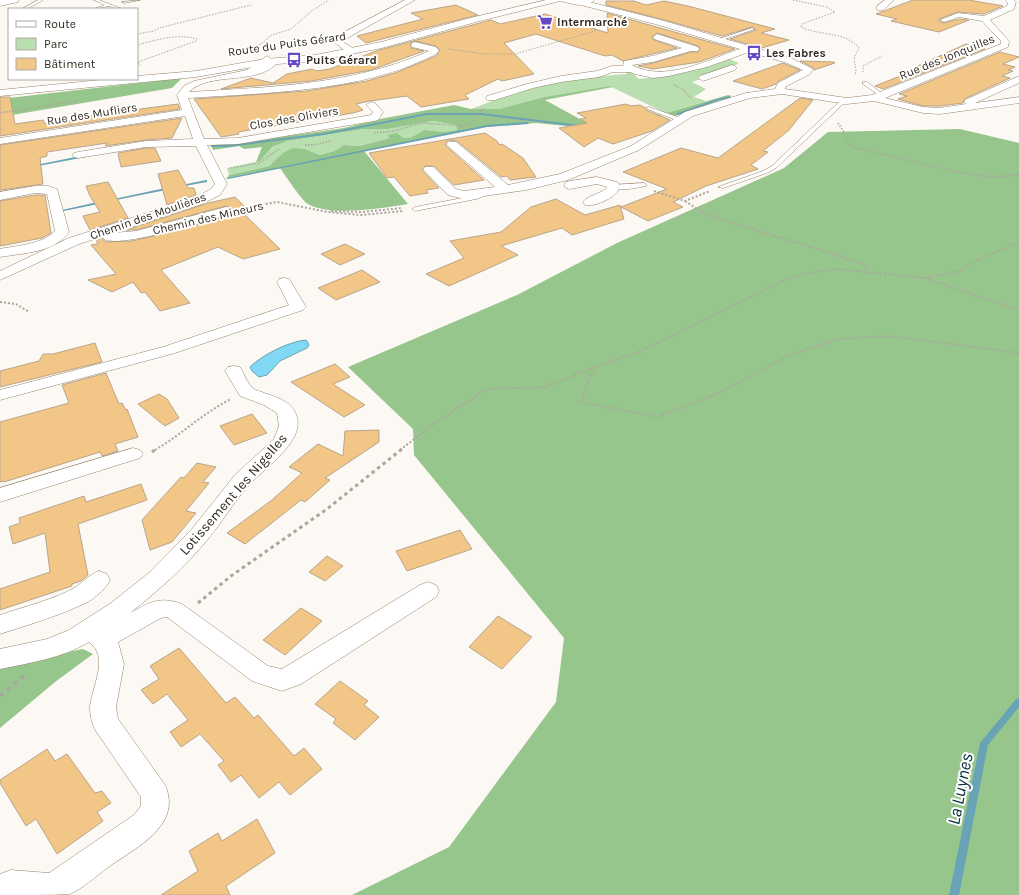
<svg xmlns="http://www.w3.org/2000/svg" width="1019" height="895" font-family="Karla,sans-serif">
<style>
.green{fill:#b9dfb0}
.forest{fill:#97c68c}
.water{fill:#80d8f5;stroke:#68a4b5}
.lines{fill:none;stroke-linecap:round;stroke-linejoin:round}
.stream{fill:#68a4b5;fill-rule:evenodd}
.building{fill:#f2c687;stroke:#b8a58b}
.lane-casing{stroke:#95846a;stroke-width:1}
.street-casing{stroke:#95846a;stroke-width:1}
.secondary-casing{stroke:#95846a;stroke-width:1}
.path-far4{stroke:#aba69e;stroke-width:1;stroke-dasharray:1.5 1.5;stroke-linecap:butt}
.path-far3{stroke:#aba69e;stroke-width:1.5;stroke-dasharray:1.5 1.5;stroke-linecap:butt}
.path-far2{stroke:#aba69e;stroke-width:2;stroke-dasharray:2 2;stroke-linecap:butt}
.path-far1{stroke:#aba69e;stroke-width:3;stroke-dasharray:3.5 3.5;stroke-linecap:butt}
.path{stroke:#aba69e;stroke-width:3.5;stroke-dasharray:4.5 4.5;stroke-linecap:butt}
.lane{fill:#fff;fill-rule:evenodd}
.street{fill:#fff;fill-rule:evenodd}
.secondary{fill:#fff;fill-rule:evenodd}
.labels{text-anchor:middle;stroke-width:4;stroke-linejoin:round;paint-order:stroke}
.far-poi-label{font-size:12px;font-weight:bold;fill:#312a1f;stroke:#fff;text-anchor:start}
.far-street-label{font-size:12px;fill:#312a1f;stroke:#fff}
.street-label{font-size:14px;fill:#312a1f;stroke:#fff}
.near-water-label{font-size:18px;font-style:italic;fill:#04303c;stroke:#fff}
</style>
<rect width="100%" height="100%" fill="#fcf8f3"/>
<!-- green -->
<path class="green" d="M730,59L738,63V64L698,78L701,79L692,82L706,89L694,97L706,101L666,113L609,86L544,97L499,109H471C494,100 519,90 544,85C572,79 600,76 627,74L625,70L632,73L639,79C671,76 700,69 730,59Z
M433,121L456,125L457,130L445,132L424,130L410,138H389L360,146L344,145L334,151L320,155L305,149L283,153L269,166L229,175L227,168L260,161L272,147L287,141L364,129H388Z"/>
<!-- forest -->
<path class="forest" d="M182,78L172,88L12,115L0,99Z
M609,86L613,87L545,100L589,124L650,114H658L663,117L597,127H576L536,123L485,127L364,151L408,204C384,208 330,217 308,204C302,201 285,175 280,168L227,178L229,175L269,166L283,153L293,148L305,149L320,155L334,151L344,145L360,146L389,138L388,135L397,133L403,138H410L424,130L445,132L457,130L456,125L433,121L388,129H364L287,141L272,147L260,161L256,162L262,147L244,149L239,146L213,150L211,145L231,144L344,128L380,119L454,105L471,109H499L544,97Z
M728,95L732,96L675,116L666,113Z
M960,129L1019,143V895H352L449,847L556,702L564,638L414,455L413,429L348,367L517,295L617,243L784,168L828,132Z
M83,649L93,654L55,682L0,728V665Z"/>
<!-- water -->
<path class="water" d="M305,340L307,341L309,345L307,348L280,361L267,375L259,377L252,371L250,367C262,355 288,342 305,340Z"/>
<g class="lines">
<!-- stream -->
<path class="stream" d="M729,96L731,97L730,98L717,101L678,115L675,114L714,100Z
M427,113H482L581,125L583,126L581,127L482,115H427L324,135L229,147H212L210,146L212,145H229L324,133Z
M527,122L529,123L528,124L487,127L228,179L226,178L487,125Z
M85,155L87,156L86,157L33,167L31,166Z
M206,180H207V182L179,187L177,186Z
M170,187H171V189L111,201L109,200Z
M102,201H103V203L64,211L62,210Z
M1019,698V707L988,745L959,895H949L980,743L1016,699Z"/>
</g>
<!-- building -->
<path class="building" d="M913,0H969L1003,6L984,14L958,12L939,19V21L944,23L959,19L969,20L939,32L891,21L897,19L876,14Z
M606,1H634L646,5L664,1L688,6L775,29L761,33L789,40L762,48L730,39L756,30L752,27L722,36L661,19L606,5Z
M456,5L478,15L366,43L357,36L423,19L411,13Z
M607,13L735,49L699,62L653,69L638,66L653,63L691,52H698L700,48L698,46L657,33L652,37L654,40L677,48L623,61L612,55L605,56L536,34L504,43L534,74L502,81L498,79L465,95L469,99L421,107L407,96L370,101L356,104L363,110L353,113L238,132L239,134L221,137L194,99L307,91L367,81L395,73L422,62L436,56L440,50L436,46L415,41L411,42V48L424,51L371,70L311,81L221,89L251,78L273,83L287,74L312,69L316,71L330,69L376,51L491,20L500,24L545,14L608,33Z
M966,44L985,49L883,89L875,86L913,71L909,70Z
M1000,52L1019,57L1003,64L1015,67L1008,70L1013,71L1002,76L1010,78L964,99L963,103L940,106H923L898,99L907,96L899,94Z
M800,61L834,62L835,63L814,70V68Z
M783,63L800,70L777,82L776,84L762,89L733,81Z
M0,97H10L15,124L43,120L45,124L89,118L88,116L178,104L180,109L0,136Z
M800,98L813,100L789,130L763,151L768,152L751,165L758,169L706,186L673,202L683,207L648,221L621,207L667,189L623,172L681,148L718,158Z
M626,104L631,106L640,105L646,108V110L670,120L652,131L613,144L598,138L584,147L559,128L587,123L580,119L586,118L577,113Z
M182,118L172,138L146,140L105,146L107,143L47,152V156L40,158L43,184L0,190V145Z
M485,133L497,141L499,145L502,144L523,158L536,177L510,180L507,176L501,177L457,141L448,140L445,145L484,180L454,185L434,166H425L422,170L439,188L426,190L428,193L410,196L394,177L387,178L369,153Z
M146,148H155L161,161L121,167L118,153Z
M178,170L188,188H194L196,195L167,205L158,174Z
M108,182L128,218L90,230L83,216L100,212L90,196L86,186Z
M35,195H45L51,233L42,238L0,246V201Z
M235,197L251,213L245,215L280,249L243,259L218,247L161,270L190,303L160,311L145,292L141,293L133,282L112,292L88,280L116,274L91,245L98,244L96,240L102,238L105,242L132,241L167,233L231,215L233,211L232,208L226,206L136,230H126L208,203Z
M556,199L585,215L620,205L624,219L572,235L562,228L501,246L518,255L449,286L426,274L464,258L450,241L501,232L531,207Z
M345,244L365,254L340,265L321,254Z
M362,270L380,282L336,300L318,288Z
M95,343L102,362L0,387V371L39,361L43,354H53Z
M335,364L350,377L333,384L365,405L344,417L291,382Z
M106,373L119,404L122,403L126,410L127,409L138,437L115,444L118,451L102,456L100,452L4,482V481L0,482V422L69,403L62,385Z
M159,394L167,399L179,418L165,426L138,404Z
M252,414L267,433L234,445L220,426Z
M379,430V442L325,478L330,480L305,502L301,500L245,544L227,533L272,500L302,473L289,467L318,444L343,456L345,431Z
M197,463L216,467L203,482L209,483L186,511L196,513L172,542L150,550L142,520L181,477L184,478Z
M141,484L147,500L78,524L88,575L81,581L72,584V586L0,610V589L50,572L45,533L13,544L9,527L20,523L19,518L84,496L86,502Z
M460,530L472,549L407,571L396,551Z
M327,556L343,566L325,581L309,572Z
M301,608L322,621L285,655L263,640Z
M498,616L532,637L502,669L469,647Z
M179,648L226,703L235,697L254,718L258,715L294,756L304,748L322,769L290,795L279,782L259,798L241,775L231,782L218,765L224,761L200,734L181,747L170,732L188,720L167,694L153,704L141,690L159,679L150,666Z
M340,681L368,701L364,705L379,717L355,740L333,723L336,719L315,704Z
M47,749L55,761L67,754L95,793L102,791L111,803L97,812L103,821L57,854L36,819L26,826L0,783V780Z
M257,819L275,853L226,886L230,895H161L198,871L189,851L218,833L222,841Z"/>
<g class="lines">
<defs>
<path id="lane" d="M38,0H43L27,9H22Z
M94,0H99L122,9H117L109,6L94,9L105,5Z
M140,0L124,3L122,2Z
M752,28L755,29L719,41L716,40Z
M863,82H867L884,95L880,96L863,84Z
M847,100L849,101V102L842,105L776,168L767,173L723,188L718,187L763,171L772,166L838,103Z
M649,107L683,119V120L679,121L647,109V108Z
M644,183L647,185L646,186C636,188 618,192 609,187L612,185Z
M484,190L487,192C484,196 481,198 476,199L415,211L412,209L415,207L473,196Z"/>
<path id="street" d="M405,0H415L342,41L354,49L355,51L354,53H348L333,41L337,36Z
M577,0H581L661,20L793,59L813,69L810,74L785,87V89L847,98L872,95L1001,44V41L982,21L959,17L944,22L940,20L958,13L984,16L1007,6L1008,3L1005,0H1014L1016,2L1014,9L990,20L1009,41L1008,47L885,98L923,107L940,108L966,104L964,102L965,100L1019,76V83L975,103L1019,97V103L940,114L923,113L874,101L847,104L782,94L750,98L693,116L639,150L568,180L526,190L464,199L448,195L425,171L423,169L425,167H433L456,189L464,191L495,187L448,146L446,144L448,142H456L508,185L560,174L631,146L685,112L746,93L775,89L778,83L803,70L787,63L749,52L707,67L669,76L653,78L635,74L630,72H613L599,77L561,82L533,88L495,100H487L486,98L487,96L527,84L561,76L597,71L612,66H623L624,61L652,56L682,48L654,39L653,37L657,34L698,47L699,49L698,51H691L653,62L632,65C664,83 708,60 740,49L655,24L577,4Z
M885,0H894L883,10H877V6Z
M415,42L436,47L439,51C435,56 427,58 421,61C353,92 262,93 188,98L204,139L238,138L371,115L373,112L366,105L371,102L375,103L383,112L378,120L374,121L238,144L207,145L227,184L220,195L202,204L113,233L136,231L226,207L231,208L232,211L231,214C202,221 131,246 105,240L103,237L104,236L79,244L0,280V271L69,238L194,198L211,189L215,184L196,146L146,147L78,158L74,157L72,155L74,153L78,152L146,141L193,139L185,116L0,144V138L182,110L177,95L184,86L194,81L247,70L267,56L277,63C257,86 209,71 189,92C271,87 353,85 429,51L412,47L411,45L412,43Z
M732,65L735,66L737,68L735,70L703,81L698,78L700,76Z
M597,177L617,182L619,185L618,191C612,199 594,207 585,205L583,202C587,196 599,194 606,189L607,187L597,184L570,189L566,188L564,185L566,182L570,181Z
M35,186H48L57,189L69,232C54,253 23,253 0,257V249C19,245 41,245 55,231L47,194L35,193L0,200V192Z
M284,278L289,279L291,282L306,307L303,310L175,353L0,400V390L163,347L289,305L277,282L279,279Z
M234,366L240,367C244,373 247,383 253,388C255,391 261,391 264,393C277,397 293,402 297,417C304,443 263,469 248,486C233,503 222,522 208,539C185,567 158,591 130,613C151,602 159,596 182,604L268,666L282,669L420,585L428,582L436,585L439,591L436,597L301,684L282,691L252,681L167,617L161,618L118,642L124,664L116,707L118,719L165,785C183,826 135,848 107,868C96,876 82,889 70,894C63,895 12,895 0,895V874L11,870L49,873L134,815L141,806V797L96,731C92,724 90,715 90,707C92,686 110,657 89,642C62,658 30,663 0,669V649L47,639L69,630L111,603L150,572L192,529L235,475L274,439L279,426L277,413L264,405L240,396L225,371L228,367Z
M133,448L140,450L143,454L140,458L0,502V488Z
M99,571L107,574L110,580C106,588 98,595 91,600C66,614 27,625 0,634V615C23,607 56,599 76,587C84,581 89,575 99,571Z"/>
<path id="secondary" d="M0,0H19L18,2L0,6Z
M546,0H594L593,2L577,5L560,1L476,22L382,48L315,61L265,65L196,77L0,96V90L110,79H137V76L196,71L265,59L315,55L381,42L470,18Z"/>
</defs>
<!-- lane casing -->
<use href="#lane" class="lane-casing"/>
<!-- street casing -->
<use href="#street" class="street-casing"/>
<!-- secondary casing -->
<use href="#secondary" class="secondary-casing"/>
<!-- path-far4 -->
<path class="path-far4" d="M793,0L827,7L835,12L802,24L801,27C819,36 845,31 859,48L854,58L856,70L855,75
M137,34L154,31L159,28L251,5
M137,45C156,40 178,33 197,39L196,41L141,61L138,63L141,66
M448,49L485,54H515L592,32L596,30L594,28
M248,50L261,44L272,35L291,29L313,10L329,0
M863,72V66L882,56"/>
<!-- path-far3 -->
<path class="path-far3" d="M674,85L684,90L689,97L692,98
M0,113L76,101
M838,123L844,132L849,145L856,148L961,173
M374,133L394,131L422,123L465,126L473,122L478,113L485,108
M305,145H314L330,141
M231,168L259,163L279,149"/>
<!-- path-far2 -->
<path class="path-far2" d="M957,172L991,177L1019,175
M654,191L685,201L710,191
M685,201L705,214L864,264L868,272
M242,208L277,202L328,212L361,215L403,211
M331,211L362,212L402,208
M925,278L1019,310
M0,302L16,304L29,312
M594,367L581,402L658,417L721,392L791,354L839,339L890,336L1019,353
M155,450C181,435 203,413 231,399
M400,450L435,423L487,389L545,387L594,367L636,353L784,281L807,273L834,269L925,278L960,271L975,261L1019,242"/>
<!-- path-far1 -->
<path class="path-far1" d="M152,452L156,449
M198,603L231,576L327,509L402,449"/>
<!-- path -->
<path class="path" d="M0,696L24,676"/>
<!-- lane -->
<use href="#lane" class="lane"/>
<!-- street -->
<use href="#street" class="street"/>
<!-- secondary -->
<use href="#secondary" class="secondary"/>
</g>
<!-- icons -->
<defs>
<symbol id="supermarket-bare" viewBox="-9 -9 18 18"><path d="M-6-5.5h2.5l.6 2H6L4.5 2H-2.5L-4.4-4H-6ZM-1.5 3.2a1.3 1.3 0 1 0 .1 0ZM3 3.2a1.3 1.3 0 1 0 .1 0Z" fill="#674ac3" stroke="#fff" stroke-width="2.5" paint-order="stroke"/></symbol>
<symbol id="bus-bare" viewBox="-9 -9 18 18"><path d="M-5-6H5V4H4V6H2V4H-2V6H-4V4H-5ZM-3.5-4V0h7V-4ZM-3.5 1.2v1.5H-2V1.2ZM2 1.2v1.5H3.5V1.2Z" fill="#674ac3" stroke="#fff" stroke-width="2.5" paint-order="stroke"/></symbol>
</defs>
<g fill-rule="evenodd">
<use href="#supermarket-bare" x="534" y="11" width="22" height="22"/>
<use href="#bus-bare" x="743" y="42" width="22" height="22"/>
<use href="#bus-bare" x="283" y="49" width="22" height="22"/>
</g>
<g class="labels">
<!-- far-poi labels -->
<g class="far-poi-label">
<text x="557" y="26">Intermarché</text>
<text x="766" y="57">Les Fabres</text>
<text x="306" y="64">Puits Gérard</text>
</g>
<!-- far-street labels -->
<g class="far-street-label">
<text transform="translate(287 44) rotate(-8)" y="4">Route du Puits Gérard</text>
<text transform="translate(947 57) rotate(-22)" y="4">Rue des Jonquilles</text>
<text transform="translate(92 114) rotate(-9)" y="4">Rue des Mufliers</text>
<text transform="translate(294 118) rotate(-10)" y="4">Clos des Oliviers</text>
<text transform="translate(148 216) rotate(-19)" y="4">Chemin des Moulières</text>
<text transform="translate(208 218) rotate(-13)" y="4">Chemin des Mineurs</text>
</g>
<!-- street labels -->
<g class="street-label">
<text transform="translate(233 494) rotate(-49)" y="5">Lotissement les Nigelles</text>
</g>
<!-- near-water labels -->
<g class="near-water-label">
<text transform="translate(960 789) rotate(-79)" y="6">La Luynes</text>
</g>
</g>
<!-- legend -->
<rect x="8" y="8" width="130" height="72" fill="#ffffff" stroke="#adaaa5"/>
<rect x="16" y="21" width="20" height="6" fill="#ffffff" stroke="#adaaa5"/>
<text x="44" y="28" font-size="12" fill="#312a1f">Route</text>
<rect x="16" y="38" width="20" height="12" fill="#b9dfb0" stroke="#adaaa5"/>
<text x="44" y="48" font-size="12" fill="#312a1f">Parc</text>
<rect x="16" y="58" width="20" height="12" fill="#f2c687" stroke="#adaaa5"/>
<text x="44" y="68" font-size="12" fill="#312a1f">Bâtiment</text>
</svg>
